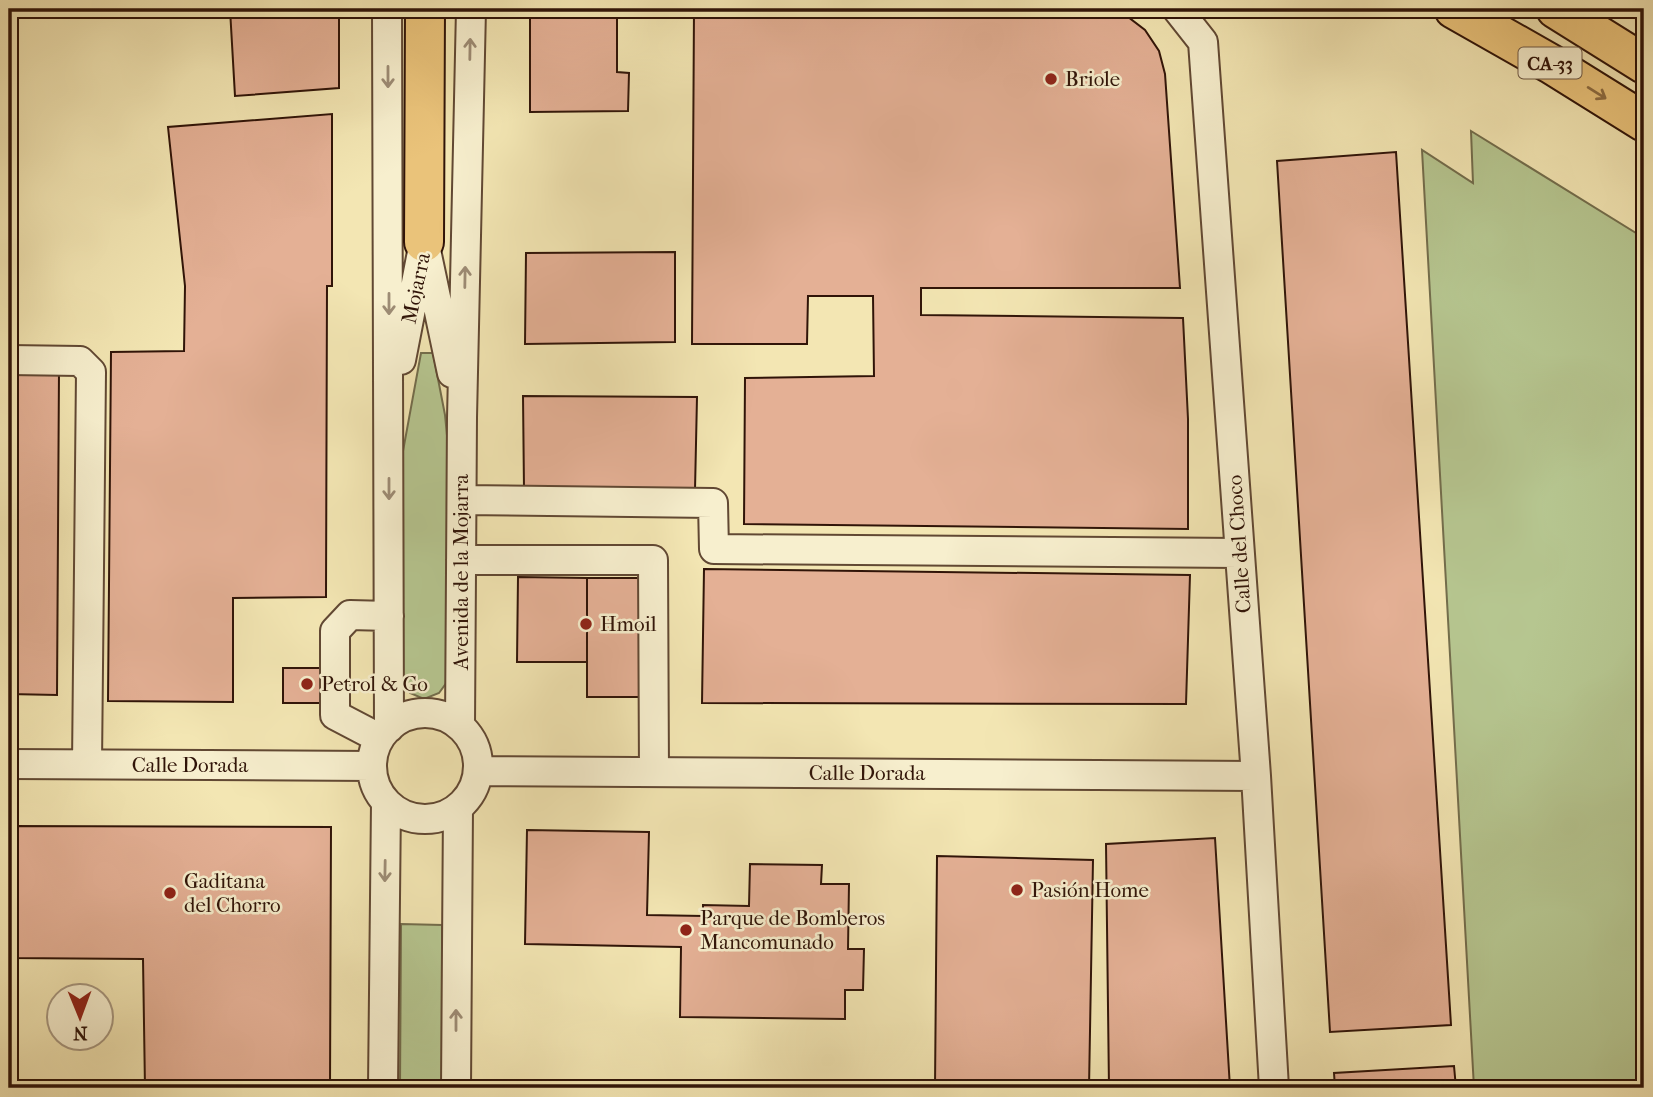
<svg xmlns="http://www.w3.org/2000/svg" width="1653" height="1097" font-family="'IM FELL French Canon',serif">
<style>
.green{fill:#b6c690;stroke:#736d4c;stroke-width:2}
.building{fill:#e4b095;stroke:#301408;stroke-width:2}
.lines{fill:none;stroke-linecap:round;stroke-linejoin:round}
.minor-casing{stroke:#614833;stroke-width:32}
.highway-casing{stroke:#301408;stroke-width:42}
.minor{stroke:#f7efce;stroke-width:28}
.highway{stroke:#eac37a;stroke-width:38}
.oneway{stroke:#9d8c75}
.oneway2{stroke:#8d6c41}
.poi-dot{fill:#8f2418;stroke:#f7efce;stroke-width:2.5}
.labels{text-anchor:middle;stroke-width:5;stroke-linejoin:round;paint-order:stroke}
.shield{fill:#f7efce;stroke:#6c5643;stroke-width:2}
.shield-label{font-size:19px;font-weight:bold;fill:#301408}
.poi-label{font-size:21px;fill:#301408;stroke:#f7efce;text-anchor:start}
.street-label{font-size:21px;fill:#301408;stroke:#f7efce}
</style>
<rect width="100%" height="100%" fill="#f3e6b3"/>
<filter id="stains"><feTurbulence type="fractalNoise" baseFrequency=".00286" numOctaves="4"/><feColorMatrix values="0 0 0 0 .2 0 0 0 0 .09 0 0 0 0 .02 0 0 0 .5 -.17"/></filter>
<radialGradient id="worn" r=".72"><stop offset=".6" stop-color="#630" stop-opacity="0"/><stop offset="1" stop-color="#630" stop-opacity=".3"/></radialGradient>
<!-- green -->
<path class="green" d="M1471,131L1644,238V1088H1474L1422,150L1473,183Z
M421,353H433L445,415L448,446L447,682L439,693L424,699L410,693L402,682L403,451Z
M401,924L442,925V1088H400Z"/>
<!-- building -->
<path class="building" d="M230,9H339V88L235,96Z
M530,9H617V72L629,73L628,111L530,112Z
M694,9H1106L1128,17L1145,30L1159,51L1165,74L1180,288H921V315L1183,318L1188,419V529L744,524L745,378L874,376L873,296H808L807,344H692Z
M332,114V286H327L326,597L233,598V702L108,701L111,352L184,351L185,286L168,127Z
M1396,152L1451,1025L1330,1032L1277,161Z
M675,252V342L525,344L526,253Z
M9,370H59L57,695L9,694Z
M523,396L697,397L695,490L524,489Z
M704,569L1190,575L1186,704L702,703Z
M518,577L587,578V662H517Z
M587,578H643L642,697H587Z
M283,668H335V703H283Z
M10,826L331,827L330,1088H145L143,959L9,958Z
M527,830L649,832L647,915L703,916V905L749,906L750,864L822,865L821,884H849L848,949H864L863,990H845V1019L680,1017L681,947L525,944Z
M1215,838L1230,1088H1109L1106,844Z
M937,856L1093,860L1089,1088H935Z
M1454,1066L1456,1088H1335L1334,1073Z"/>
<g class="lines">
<defs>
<path id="minor" d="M387,9L389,728
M1177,9L1203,42L1256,776L1274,1088
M427,255L452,373
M9,360L80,361L91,372L87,764
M401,360L424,242
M462,500L713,503L714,549L1239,553
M461,560H653L654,772
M372 766a53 53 0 1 1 106 0a53 53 0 1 1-106 0Z
M460,726L462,418L471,9
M379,738L335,715V631L350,615L389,616
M9,764L372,766
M478,771L1256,776
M383,1088L386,803
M456,1088L458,808"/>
<path id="highway" d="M1454,9L1551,64L1644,122
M1556,9L1644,64
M424,242L425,9"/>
</defs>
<!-- minor casing -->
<use href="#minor" class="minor-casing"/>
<!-- highway casing -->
<use href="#highway" class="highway-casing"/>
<!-- minor -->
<use href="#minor" class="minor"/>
<!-- highway -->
<use href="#highway" class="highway"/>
</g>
<!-- one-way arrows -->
<defs><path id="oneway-shaft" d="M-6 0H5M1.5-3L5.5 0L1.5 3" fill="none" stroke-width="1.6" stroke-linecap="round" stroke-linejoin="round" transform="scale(1.75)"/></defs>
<g class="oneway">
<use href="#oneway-shaft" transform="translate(470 49) rotate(-89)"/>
<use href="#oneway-shaft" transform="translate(388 77) rotate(90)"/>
<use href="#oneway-shaft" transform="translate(465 277) rotate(-89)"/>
<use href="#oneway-shaft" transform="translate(389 304) rotate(90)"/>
<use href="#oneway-shaft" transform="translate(389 489) rotate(90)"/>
<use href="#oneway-shaft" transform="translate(385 871) rotate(91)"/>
<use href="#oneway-shaft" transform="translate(456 1020) rotate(-90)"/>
</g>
<use class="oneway2" href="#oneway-shaft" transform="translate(1597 93) rotate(32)"/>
<!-- markers -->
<g class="poi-dot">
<circle cx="1051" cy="79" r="7"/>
<circle cx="586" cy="624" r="7"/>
<circle cx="307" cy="684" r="7"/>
<circle cx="1017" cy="890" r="7"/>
<circle cx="170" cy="893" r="7"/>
<circle cx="686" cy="930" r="7"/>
</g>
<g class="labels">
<!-- shield labels -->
<rect class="shield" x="1518.5" y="47.5" width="63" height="31" rx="5"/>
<g class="shield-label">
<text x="1550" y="70">CA-33</text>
</g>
<!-- poi labels -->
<g class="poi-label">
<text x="1065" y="86">Briole</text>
<text x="600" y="631">Hmoil</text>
<text x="321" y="691">Petrol &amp; Go</text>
<text x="184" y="888">Gaditana<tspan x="184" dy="24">del Chorro</tspan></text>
<text x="1031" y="897">Pasión Home</text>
<text x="700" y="925">Parque de Bomberos<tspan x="700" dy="24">Mancomunado</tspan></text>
</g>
<!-- street labels -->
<g class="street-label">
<text transform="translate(416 288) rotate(-78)" y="7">Mojarra</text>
<text transform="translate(1239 544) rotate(-94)" y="7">Calle del Choco</text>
<text transform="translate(461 572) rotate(-90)" y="7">Avenida de la Mojarra</text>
<text x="190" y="772">Calle Dorada</text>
<text x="867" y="780">Calle Dorada</text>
</g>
</g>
<!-- margin -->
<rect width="1653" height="1097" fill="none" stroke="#f3e6b3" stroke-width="35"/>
<rect x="10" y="10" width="1632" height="1076" fill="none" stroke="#301408" stroke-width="3.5"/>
<rect x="18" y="18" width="1618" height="1062" fill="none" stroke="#301408" stroke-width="2"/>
<!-- north arrow -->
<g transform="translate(80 1017) rotate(179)"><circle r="33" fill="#f7efce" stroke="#a7977f" stroke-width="2"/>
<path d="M0-5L12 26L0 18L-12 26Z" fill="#8f2418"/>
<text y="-10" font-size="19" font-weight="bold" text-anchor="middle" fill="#301408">N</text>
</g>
<rect width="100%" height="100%" filter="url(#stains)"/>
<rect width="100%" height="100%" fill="url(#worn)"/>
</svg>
